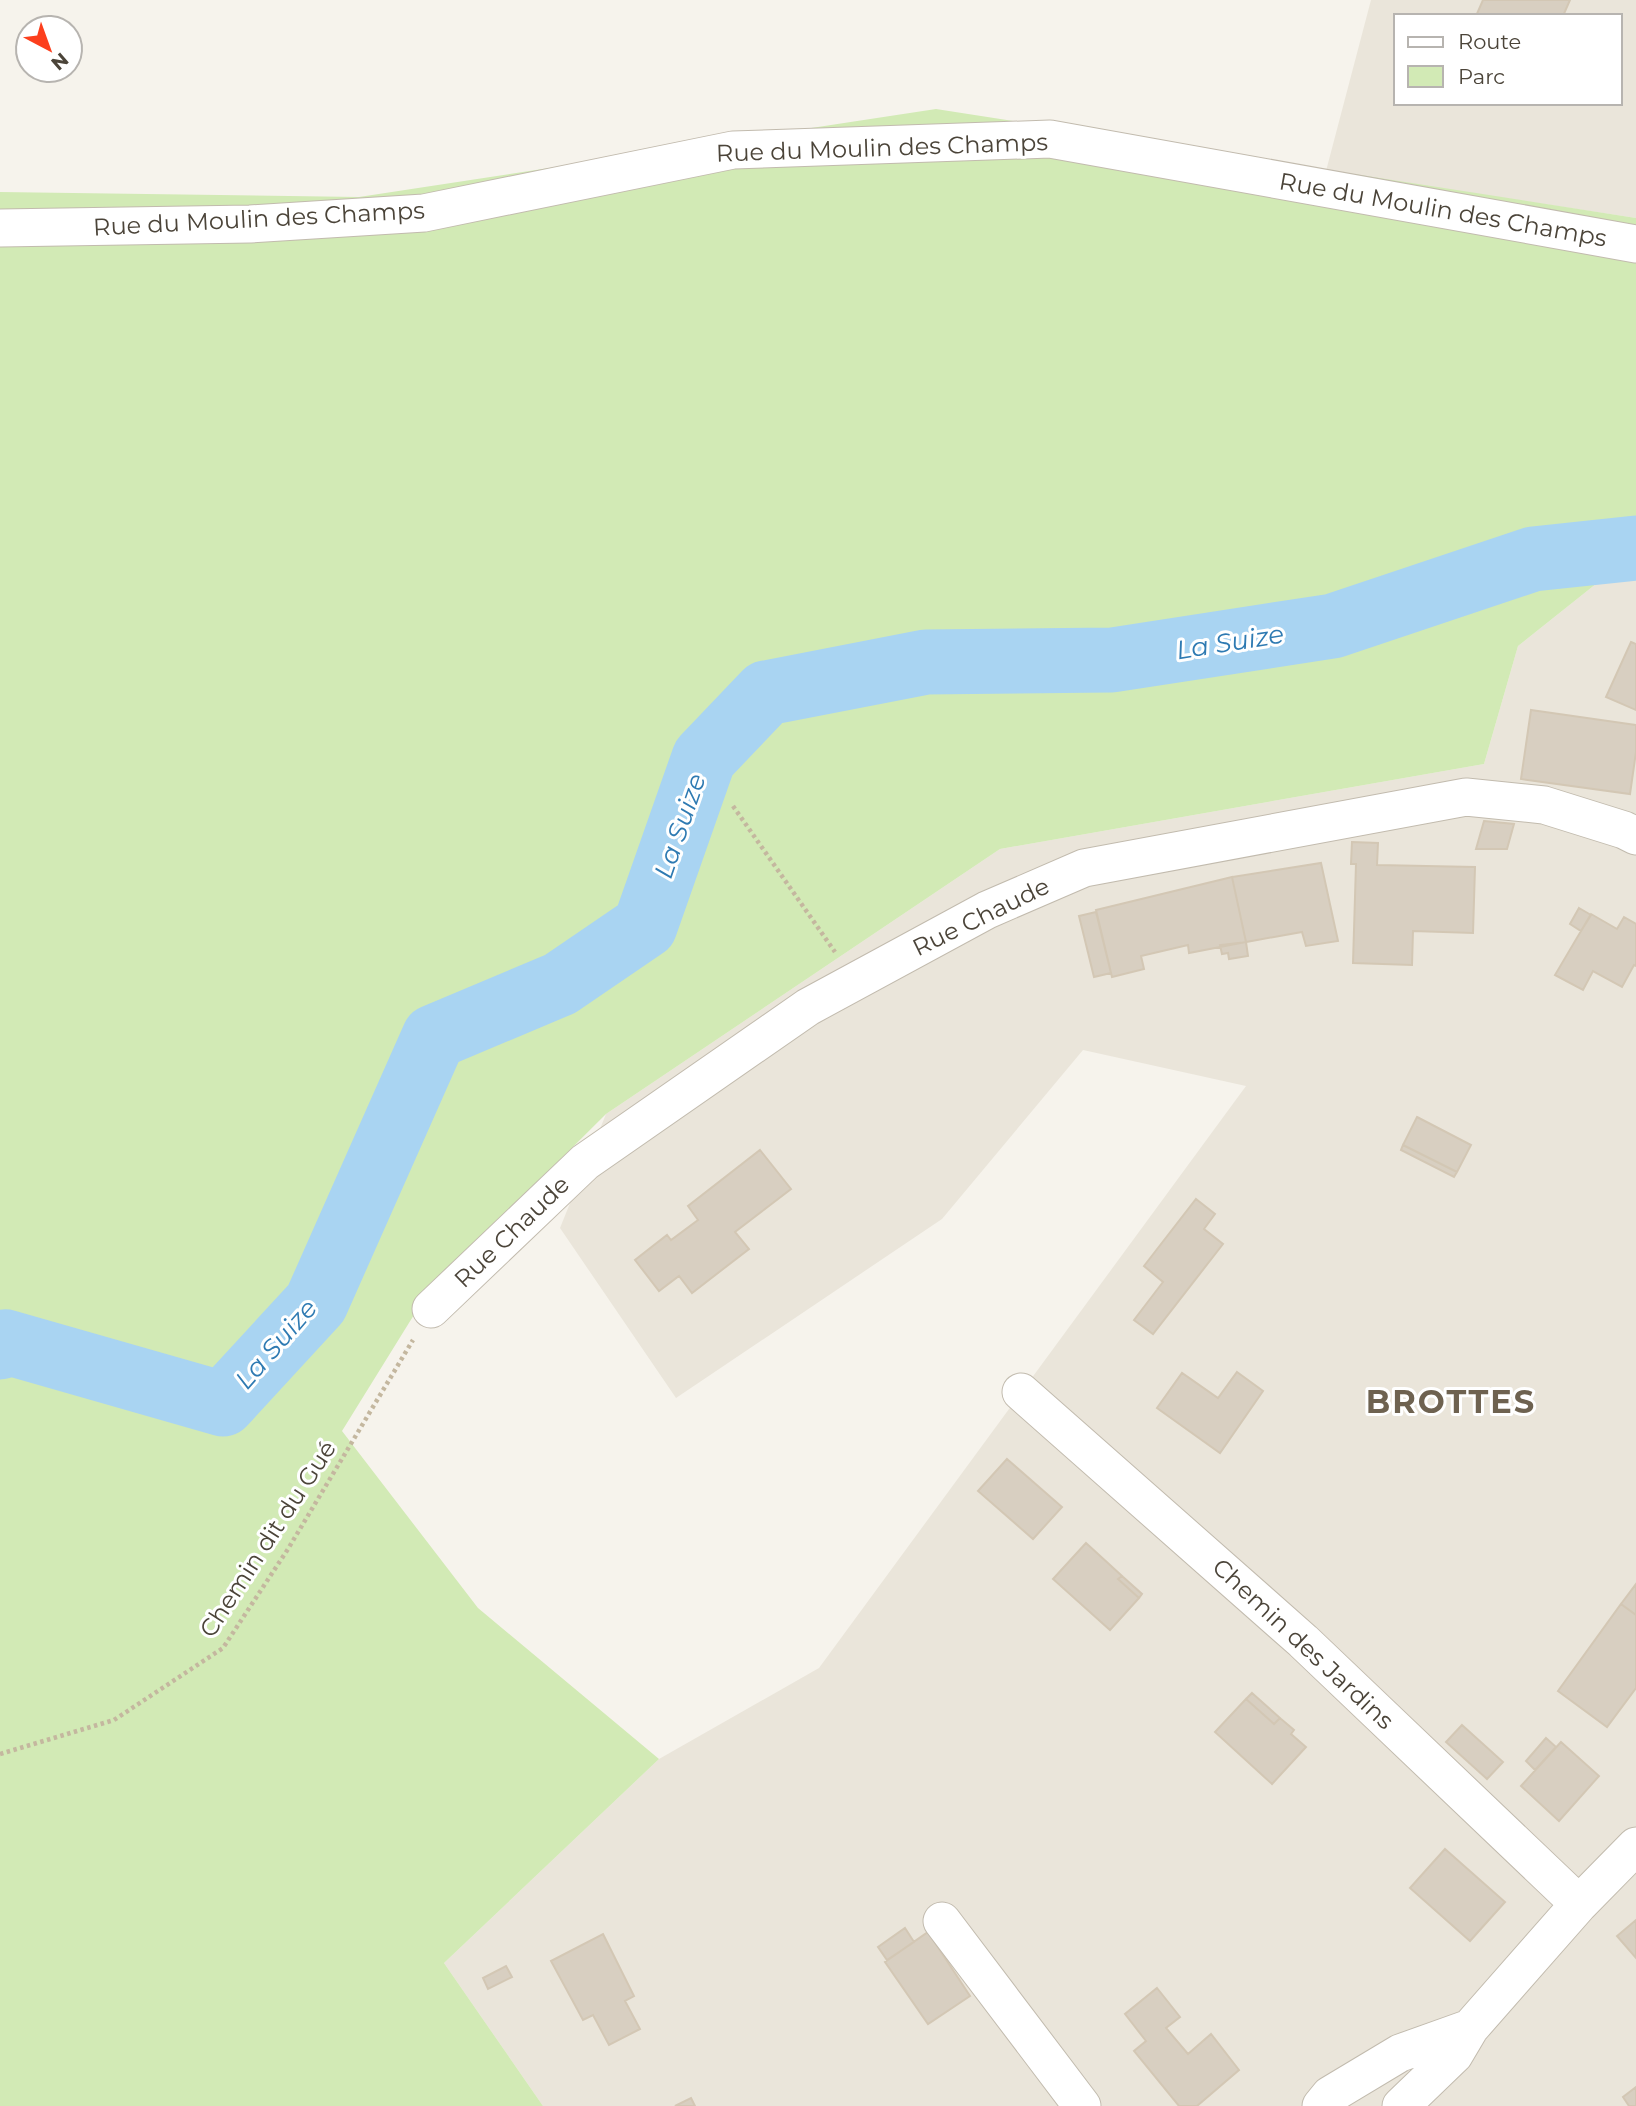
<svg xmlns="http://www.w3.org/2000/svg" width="1636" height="2106" font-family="Montserrat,sans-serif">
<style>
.residential{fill:#eae5da;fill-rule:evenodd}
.green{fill:#d2eab5}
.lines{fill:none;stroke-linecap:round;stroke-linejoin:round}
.river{stroke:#a9d4f2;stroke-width:65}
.building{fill:#d8cfc1;stroke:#d3c7b4;stroke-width:2}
.minor-casing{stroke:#c2bbae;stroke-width:39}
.path{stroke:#c4b79f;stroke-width:4.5;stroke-dasharray:3.5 3.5;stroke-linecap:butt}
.minor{stroke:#fff;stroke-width:37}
.labels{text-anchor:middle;stroke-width:6;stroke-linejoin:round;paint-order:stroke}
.street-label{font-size:24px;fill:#4b4439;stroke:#fff}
.water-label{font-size:26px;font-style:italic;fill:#2e7ab2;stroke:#fff}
.district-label{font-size:32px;font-weight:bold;letter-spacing:2px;fill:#6e6250;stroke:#fff}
</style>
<rect width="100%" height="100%" fill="#f6f3ec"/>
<!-- residential -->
<path class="residential" d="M1371,0H1636V218L1326,171ZM1396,16H1620V103H1396Z
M1636,552V2106H543L444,1963L659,1759L819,1668L1246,1086L1083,1050L942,1219L676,1398L560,1228L606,1114L1000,849L1484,764L1518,646Z"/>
<!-- green -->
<path class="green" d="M936,109L1636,218V552L1518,646L1484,764L1000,849L606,1114L430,1289L342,1431L478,1608L659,1759L444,1963L543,2106H0V192L359,197Z"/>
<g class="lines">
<!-- river -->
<path class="river" d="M0,1347L6,1342L223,1404L316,1303L434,1037L560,984L645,926L704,758L766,693L926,662L1112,660L1333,626L1533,559L1636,548"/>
</g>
<!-- building -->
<path class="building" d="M1483,0H1570L1563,16H1476Z
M1631,642L1636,644V710L1606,697Z
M1531,710L1636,725V752L1630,794L1521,779Z
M1484,821L1514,824L1507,849H1476Z
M1352,842L1378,843L1377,865L1475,867L1473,933L1413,931L1412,965L1353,963L1356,864H1351Z
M1321,863L1338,941L1306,946L1302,932L1246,942L1232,877Z
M1232,877L1246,942L1189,953L1188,945L1141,956L1144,969L1112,977L1096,910Z
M1579,908L1591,915L1581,931L1570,924Z
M1096,912L1111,973L1094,977L1079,916Z
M1591,914L1617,929L1624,917L1636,924V966L1634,965L1622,987L1593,971L1583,990L1555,975Z
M1246,942L1248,956L1229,959L1228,953L1222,954L1220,945Z
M1417,1117L1471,1145L1457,1172L1403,1145Z
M1403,1145L1457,1172L1454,1177L1401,1150Z
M760,1150L791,1189L735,1232L749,1249L692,1293L679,1276L659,1291L635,1260L667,1235L671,1240L698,1220L688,1206Z
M1196,1199L1215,1214L1204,1229L1223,1244L1153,1334L1134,1320L1163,1282L1144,1266Z
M1237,1372L1263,1391L1220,1453L1157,1408L1182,1373L1218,1398Z
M1007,1459L1062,1507L1033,1539L978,1491Z
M1086,1543L1122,1576L1118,1579L1139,1598L1110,1630L1053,1579Z
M1122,1576L1142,1594L1139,1598L1118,1579Z
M1636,1584V1615L1621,1604Z
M1621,1604L1636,1615V1688L1607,1727L1558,1691Z
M1252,1693L1280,1718L1274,1724L1246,1699Z
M1246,1699L1274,1724L1280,1718L1294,1730L1291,1734L1306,1747L1272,1784L1215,1732Z
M1462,1725L1503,1762L1487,1779L1446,1742Z
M1546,1738L1556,1747L1535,1770L1526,1761Z
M1561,1742L1599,1776L1559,1821L1521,1786Z
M1445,1849L1505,1902L1470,1941L1410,1888Z
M1636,1920V1958L1617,1936Z
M905,1928L914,1942L887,1960L878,1947Z
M928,1932L970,1996L928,2024L885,1962Z
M603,1934L634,1996L625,2001L640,2029L609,2045L593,2015L583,2020L551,1961Z
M506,1966L512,1977L488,1989L483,1978Z
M1157,1988L1180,2017L1166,2028L1188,2054L1211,2034L1239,2070L1197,2106H1179L1134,2051L1146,2041L1125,2014Z
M1636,2087V2106H1629L1623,2097Z
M691,2098L695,2106H675Z"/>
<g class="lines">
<defs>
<path id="minor" d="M0,228L250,224L424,213L733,150L1050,139L1636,244
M431,1309L585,1162L808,1007L987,910L1084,868L1466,797L1544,805L1624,830L1636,836
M1021,1392L1303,1641L1579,1904
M942,1921L1082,2106
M1321,2106L1330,2095L1400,2053L1470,2028L1579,1904L1636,1846
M1401,2106L1454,2055L1470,2028"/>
</defs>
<!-- minor casing -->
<use href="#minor" class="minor-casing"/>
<!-- path -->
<path class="path" d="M733,806L835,952
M0,1754L114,1720L223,1648L288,1549L413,1340"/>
<!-- minor -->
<use href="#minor" class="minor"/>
</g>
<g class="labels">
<!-- street labels -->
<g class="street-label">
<text transform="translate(882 148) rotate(-2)" y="8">Rue du Moulin des Champs</text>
<text transform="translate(1443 210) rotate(10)" y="8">Rue du Moulin des Champs</text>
<text transform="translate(259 219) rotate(-3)" y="8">Rue du Moulin des Champs</text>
<text transform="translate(981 917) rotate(-26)" y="8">Rue Chaude</text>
<text transform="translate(512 1232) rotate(-44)" y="8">Rue Chaude</text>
<text transform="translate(268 1539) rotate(-57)" y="8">Chemin dit du Gué</text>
<text transform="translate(1303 1644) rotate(43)" y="8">Chemin des Jardins</text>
</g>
<!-- water labels -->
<g class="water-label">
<text transform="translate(1230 642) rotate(-9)" y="9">La Suize</text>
<text transform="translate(680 826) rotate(-71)" y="9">La Suize</text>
<text transform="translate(276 1344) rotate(-49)" y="9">La Suize</text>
</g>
<!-- district labels -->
<g class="district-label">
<text x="1451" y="1413">BROTTES</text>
</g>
</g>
<!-- legend -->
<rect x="1394" y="14" width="228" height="91" fill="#ffffff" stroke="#b7b4b0" stroke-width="2"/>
<rect x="1408" y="37" width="35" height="10" fill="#ffffff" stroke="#b7b4b0" stroke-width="2"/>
<text x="1458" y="49" font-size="21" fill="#4b4439">Route</text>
<rect x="1408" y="66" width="35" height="21" fill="#d2eab5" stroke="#b7b4b0" stroke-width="2"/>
<text x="1458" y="84" font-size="21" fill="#4b4439">Parc</text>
<!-- north arrow -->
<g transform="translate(49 49) rotate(139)"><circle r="33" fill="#ffffff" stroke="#b7b4b0" stroke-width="2"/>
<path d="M0-5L12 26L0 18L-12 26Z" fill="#fc3f1d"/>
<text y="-10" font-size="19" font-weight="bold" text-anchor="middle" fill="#4b4439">N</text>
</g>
</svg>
